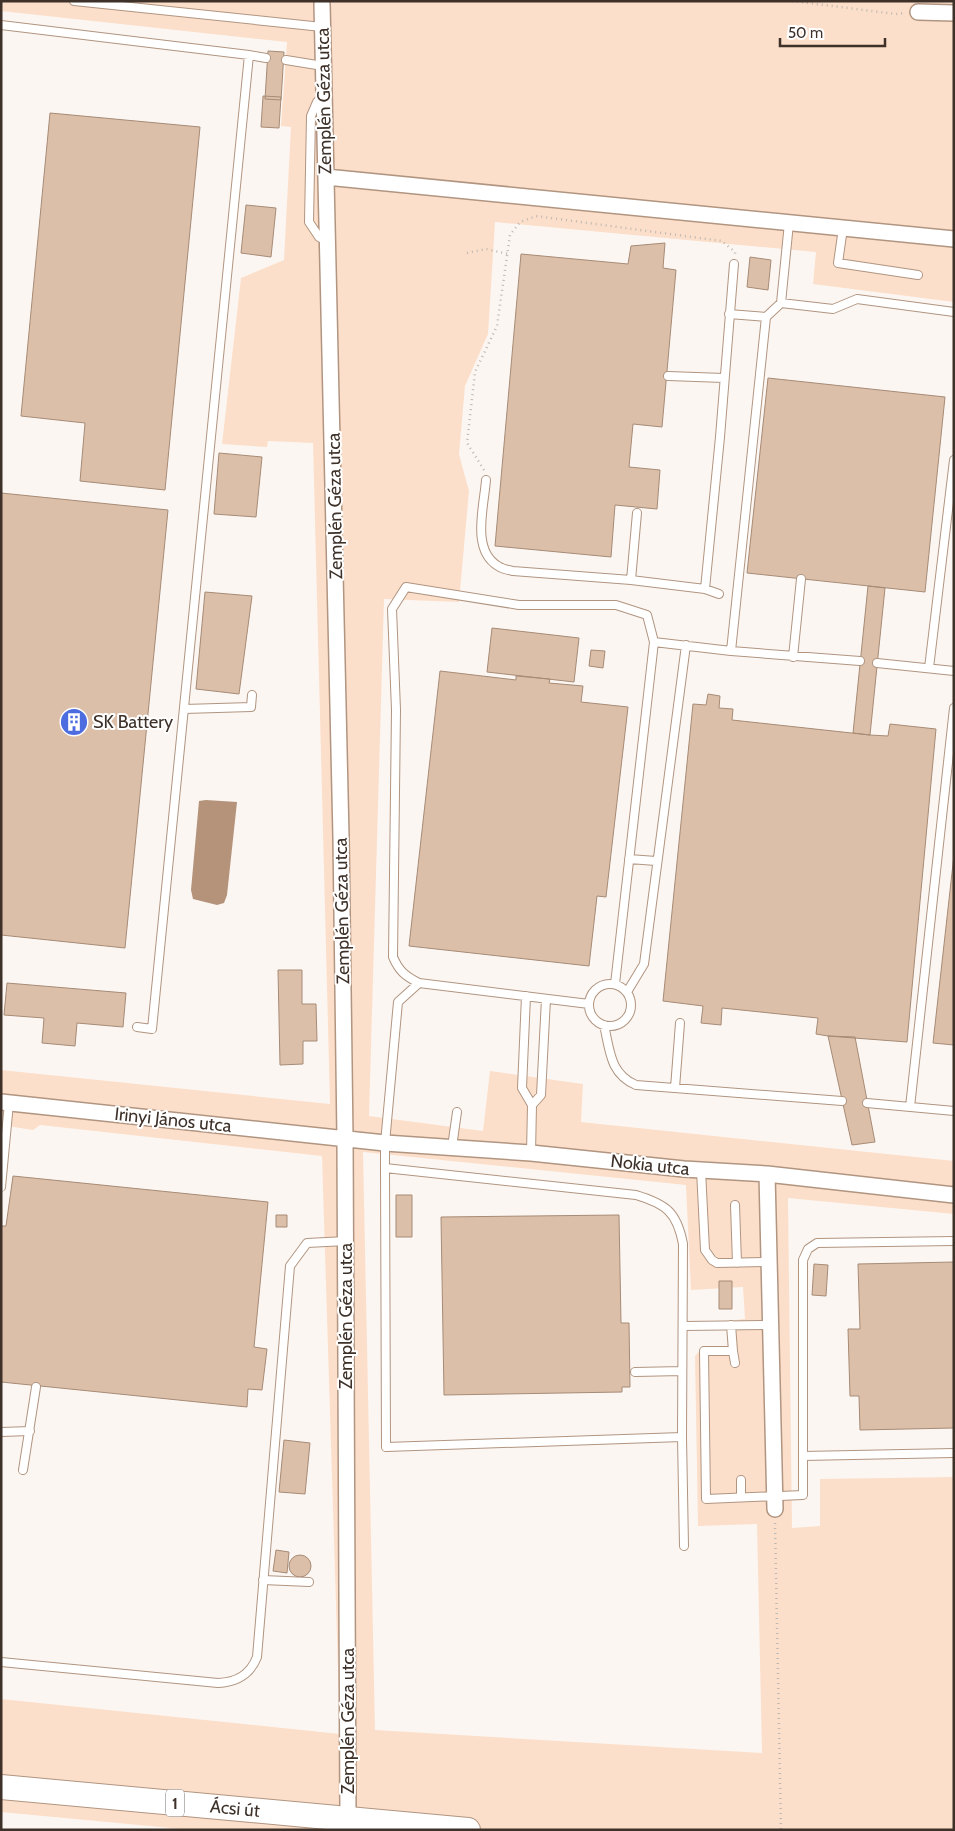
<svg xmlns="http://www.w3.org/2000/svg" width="955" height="1831" font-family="Cabin,sans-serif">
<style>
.green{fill:#fcdfca;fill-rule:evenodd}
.water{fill:#b4937a}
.building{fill:#dcbfa9;stroke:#a68b76}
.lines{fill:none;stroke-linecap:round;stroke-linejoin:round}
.lane-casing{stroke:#b19580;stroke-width:10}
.street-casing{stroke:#b19580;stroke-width:18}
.primary-casing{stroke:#b19580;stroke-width:26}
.path{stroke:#bfb8b2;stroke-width:2.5;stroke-dasharray:1 4;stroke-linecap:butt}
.lane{stroke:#fff;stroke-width:8}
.street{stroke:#fff;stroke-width:15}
.primary{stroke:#fff;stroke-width:24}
.labels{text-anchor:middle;stroke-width:4;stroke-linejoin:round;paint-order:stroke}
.shield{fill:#fff;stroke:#776f69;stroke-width:1}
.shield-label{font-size:16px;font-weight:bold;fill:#3d3129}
.street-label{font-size:18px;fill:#3d3129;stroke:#fff}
.poi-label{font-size:18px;fill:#3d3129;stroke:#fff;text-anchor:start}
</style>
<rect width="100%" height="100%" fill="#fcf6f2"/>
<!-- green -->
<path class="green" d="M1,1H954V302L813,284L816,252L495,222L488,334L465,386L459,454L469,491L459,602L384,599L369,1116L483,1131L490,1071L583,1084L581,1122L954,1161V1214L788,1198L792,1528L820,1526V1479L954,1477V1830H192L1,1812V1699L340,1734L322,1156L40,1125L33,1130L1,1125V1070L330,1104L313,443L268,441L267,447L222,444L241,278L284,260L291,127L281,126L287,42L1,11ZM363,1152L686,1185L691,1290L743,1287L745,1319L726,1321L728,1347L704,1346L695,1356L698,1526L757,1524L762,1753L375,1730Z"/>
<!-- water -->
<path class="water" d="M206,800L237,802L227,895L224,903L217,905L193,899L191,890L199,801Z"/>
<!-- building -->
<path class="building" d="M268,51L284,52L281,100L265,99Z
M263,96L281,97L279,128L261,127Z
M50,113L200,127L165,490L80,481L85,423L21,416Z
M246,205L276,208L271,257L241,253Z
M665,243L663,268L676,270L662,427L633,424L629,467L660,470L657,509L615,505L611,557L495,546L521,254L628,264L631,246Z
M750,257L771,260L768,290L747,287Z
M768,378L945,397L925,592L747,573Z
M219,453L262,457L256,517L214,514Z
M1,493L168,510L125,948L1,935Z
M868,586L885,588L870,735L853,733Z
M205,592L252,596L239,694L196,689Z
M492,628L579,638L574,682L487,672Z
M591,650L605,651L603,668L589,666Z
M440,671L516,680V676L550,679L549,683L583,686L581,702L628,707L606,897L597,896L589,966L409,946Z
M708,694L720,696L719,708L733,709L732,720L870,735L888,736L890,724L936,729L907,1042L828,1036L816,1034L818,1018L722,1008L721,1025L701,1023L703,1006L663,1001L693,704L706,705Z
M954,855V1045L933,1043Z
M278,970H302V1004H316L317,1041H303V1064L280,1065Z
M7,983L126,993L123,1027L77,1023L75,1046L42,1043L44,1018L4,1015Z
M828,1036L855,1037L875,1142L852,1145Z
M13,1176L268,1202L254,1347L267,1349L262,1390L248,1389L247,1407L1,1382V1226H6Z
M396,1195H412V1237H396Z
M276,1215H287V1227H276Z
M619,1215L621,1323H629L630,1387H622V1392L444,1395L441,1217Z
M954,1262V1428L860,1430L859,1396H850L848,1329H860L858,1264Z
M814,1264L828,1265L826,1296L812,1295Z
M719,1281H732V1309H719Z
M284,1440L310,1443L305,1494L279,1492Z
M276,1550L289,1552L287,1573L273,1571Z
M289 1566a11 11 0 1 1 22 0a11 11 0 1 1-22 0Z"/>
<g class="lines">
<defs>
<path id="lane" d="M74,1L322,27
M1,25L249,55L152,1029L137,1027
M249,55L266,58
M286,60L323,66
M323,96L317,102L311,116L309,222L319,237L328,242
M843,228L838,263L918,275
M781,303L833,309L857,299L954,312
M729,314L766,317
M668,376L724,378
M486,480C484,507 471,550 498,566C502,569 508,570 513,571L631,580L705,589L719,594
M631,580L637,513
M705,589L720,437L734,264
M731,651L766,317L781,303L789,223
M793,657L801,579
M877,663L954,671
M929,668L954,460
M184,709L251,707L252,695
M629,859L656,861
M589 1005a21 21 0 1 1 42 0a21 21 0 1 1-42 0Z
M615,984L654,642
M627,992L644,964L686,645
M526,996L522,1088L532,1105L531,1153
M589,1004L419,983C405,976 399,971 393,957L396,710L392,609L406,587L519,605H616L647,615L654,642L731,651L860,661
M604,1025C610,1051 610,1074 636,1085L842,1101
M675,1088L680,1023
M867,1103L954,1111
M532,1105L541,1095L546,999
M910,1107L954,708
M452,1147L457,1112
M385,1168L636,1195C666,1204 677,1212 683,1244L682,1437L386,1447L385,1168V1143L398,1002L419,983
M701,1170L705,1250L712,1260L717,1263L769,1262
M1,1187L9,1103
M735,1205L737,1263
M954,1241L817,1243L808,1249L803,1260V1456L954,1453
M731,1325L733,1351H704L706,1499L803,1495V1456
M683,1326L770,1325
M733,1351L735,1363
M635,1372L682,1371
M1,1432L30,1431
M682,1437L684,1546
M23,1470L36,1387
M741,1480V1497
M263,1580L309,1582
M1,1662L218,1683C237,1682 250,1675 257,1657L290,1266L307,1243L346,1241"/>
<path id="street" d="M322,4L341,837L345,1139L348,1818
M918,12L954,13
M326,177L954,239
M1,1102L385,1143L531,1153L684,1169L767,1174L954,1195
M767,1174L775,1509"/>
<g id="primary">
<path id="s1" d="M1,1787L468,1830"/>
</g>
</defs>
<!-- lane casing -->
<use href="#lane" class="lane-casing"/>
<!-- street casing -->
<use href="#street" class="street-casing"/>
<!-- primary casing -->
<use href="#primary" class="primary-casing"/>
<!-- path -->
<path class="path" d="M792,1L896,14L905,13
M467,253L486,249L508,254
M484,470L467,443L475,372L497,326L510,235L520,222L536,216L722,241L735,252V255
M775,1523L781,1830"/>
<!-- lane -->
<use href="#lane" class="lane"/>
<!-- street -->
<use href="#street" class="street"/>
<!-- primary -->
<use href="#primary" class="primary"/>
</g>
<!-- icons -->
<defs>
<symbol id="building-disc" viewBox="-11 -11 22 22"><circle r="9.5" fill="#4d6ce0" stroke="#fff"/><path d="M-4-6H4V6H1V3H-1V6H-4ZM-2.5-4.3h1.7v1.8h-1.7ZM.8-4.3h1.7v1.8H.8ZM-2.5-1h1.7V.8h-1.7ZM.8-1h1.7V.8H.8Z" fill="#fff"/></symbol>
</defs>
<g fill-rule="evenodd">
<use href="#building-disc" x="58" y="706" width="32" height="32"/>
</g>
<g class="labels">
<!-- shield labels -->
<rect class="shield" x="166" y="1789.5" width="18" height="27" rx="4"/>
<g class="shield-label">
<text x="175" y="1809">1</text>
</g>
<!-- street labels -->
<g class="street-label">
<text transform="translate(324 101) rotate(-91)" y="6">Zemplén Géza utca</text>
<text transform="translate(335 506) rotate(-91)" y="6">Zemplén Géza utca</text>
<text transform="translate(342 911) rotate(-91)" y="6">Zemplén Géza utca</text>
<text transform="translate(173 1120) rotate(6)" y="6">Irinyi János utca</text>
<text transform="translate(650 1165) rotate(6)" y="6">Nokia utca</text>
<text transform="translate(346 1316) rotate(-90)" y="6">Zemplén Géza utca</text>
<text transform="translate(348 1721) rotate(-90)" y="6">Zemplén Géza utca</text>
<text dy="6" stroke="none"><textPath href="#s1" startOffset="235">Ácsi út</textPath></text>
</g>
<!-- poi labels -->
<g class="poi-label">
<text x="93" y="728">SK Battery</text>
</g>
</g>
<!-- border -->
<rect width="955" height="1831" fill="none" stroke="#3d3129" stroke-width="5"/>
<!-- scale -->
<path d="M780 38v8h105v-8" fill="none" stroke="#3d3129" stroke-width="2.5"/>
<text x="788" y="38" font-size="15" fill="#3d3129" stroke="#ffffff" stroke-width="4" paint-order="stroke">50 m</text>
</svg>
